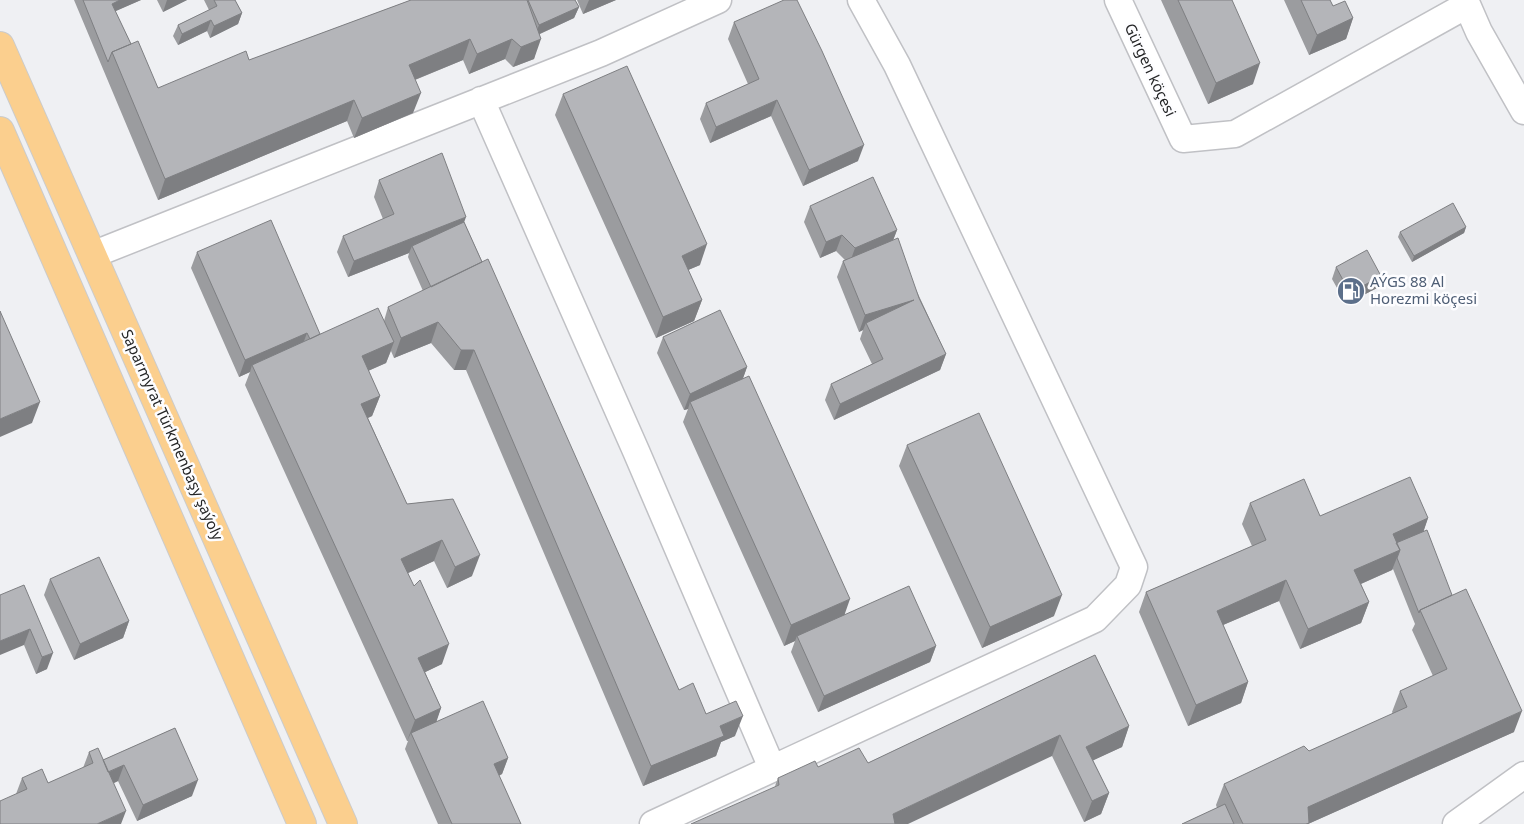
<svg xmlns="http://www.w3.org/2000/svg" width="1524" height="824" font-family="'Noto Sans',sans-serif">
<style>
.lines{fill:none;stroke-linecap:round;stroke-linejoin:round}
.minor-casing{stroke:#c0c1c5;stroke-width:29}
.major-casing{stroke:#cbcbcb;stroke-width:30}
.minor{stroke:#fff;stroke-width:26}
.major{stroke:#fbcf8e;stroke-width:28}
.wall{fill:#9b9c9f}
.shaded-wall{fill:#7e7f82}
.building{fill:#b4b5b9;stroke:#7e7f82}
.labels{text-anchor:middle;stroke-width:5;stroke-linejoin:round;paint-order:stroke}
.street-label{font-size:15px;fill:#252627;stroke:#fdfdff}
.service-label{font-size:15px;fill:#4e5e75;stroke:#fdfdff;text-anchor:start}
</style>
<rect width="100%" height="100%" fill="#eff0f3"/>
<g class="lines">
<defs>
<path id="minor" d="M1118,0L1183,139L1235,134L1467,5
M1465,0L1479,32L1524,111
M481,100L636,451L772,768
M92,255L601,53L718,0
M653,824L1095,619L1128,585L1134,567L897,65L861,0
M1456,824L1524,775"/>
<path id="major" d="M0,46L343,824
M0,131L302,824"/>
</defs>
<!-- minor casing -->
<use href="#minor" class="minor-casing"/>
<!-- major casing -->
<use href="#major" class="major-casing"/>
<!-- minor -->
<use href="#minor" class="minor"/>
<!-- major -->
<use href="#major" class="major"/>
</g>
<!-- wall -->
<path class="wall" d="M74,0H141L115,11L131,44L158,88L249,60L411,0H575L579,7L574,18L540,34L534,59L513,67L505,59L469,74L463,60L415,80L413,113L354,138L347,121L158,200Z
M157,0H187L163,12Z
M204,0H235L242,13L238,24L210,38L207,31L178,45L173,36L178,25L209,10Z
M577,0H616L583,14Z
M1161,0H1232L1253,84L1208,104Z
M1284,0H1330L1333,6L1353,18L1346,39L1309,55Z
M734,22L858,161L803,186L771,116L710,143L700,119L706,103L748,84L728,39Z
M563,94L700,265L688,270L702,300L694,321L656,338L555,115Z
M379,180L464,222L679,690L706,714L735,736L721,742L716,756L643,786L466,370H454L431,343L394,358L391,351L386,363L368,371L380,396L372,416L368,418L407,504L453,499L472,576L447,588L434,561L408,573L442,664L425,672L441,708L436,721L508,758L502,774L499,776L521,824H438L405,749L408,741H407L245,385L250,372L239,377L191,268L197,252L320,334L384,321L388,307L423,291L408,257L409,253L348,277L337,252L343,236L383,219L374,197Z
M810,206L897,230L893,240L946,354L940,370L834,420L825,400L831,384L872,364L860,339L863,330L859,332L837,277L843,261L845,260L836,251L820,258L804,222Z
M1466,227L1464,233L1412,262L1398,237L1400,232Z
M1336,267L1377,288L1346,304L1332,279Z
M663,337L747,367L743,378L845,615L936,646L930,662L818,712L791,652L795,641L784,646L683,422L688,409L684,410L657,353Z
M907,445L1054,616L982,648L899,466Z
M1250,503L1320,516L1428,518L1423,532L1514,732L1308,824H1182L1217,808L1216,805L1224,784L1309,751L1393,714L1392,712L1400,691L1433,676L1412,630L1415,624L1393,569L1392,570L1361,584L1369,602L1361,623L1300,649L1279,601L1223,625L1248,682L1241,703L1188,726L1139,612L1146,592L1252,546L1242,524Z
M50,579L129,621L123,638L74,660L44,595Z
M24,585L47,669L36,674L24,645Z
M1095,655L1129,726L1122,747L1093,760L1109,793L1101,814L1084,822L1052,756L775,786L778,778L818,767L868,763Z
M175,728L192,796L137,821L118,781L114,783L16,794L22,778L48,783L83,768L89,752L103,760Z"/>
<!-- shaded-wall -->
<path class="shaded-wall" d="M120,0H141L107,15L112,4Z
M167,0H187L163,12Z
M589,0H616L583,14Z
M579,7L574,18L535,36L539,25Z
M242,13L238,24L210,38L214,26Z
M1353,18L1346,39L1309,55L1317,35Z
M211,20L207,31L178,45L182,34Z
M470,39L463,60L402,85L409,65Z
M512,39L505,59L469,74L477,54Z
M541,39L534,59L513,67L521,47Z
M1260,63L1253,84L1208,104L1216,83Z
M421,93L413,113L354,138L362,118Z
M354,100L347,121L158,200L165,179Z
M777,100L771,116L710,143L716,127Z
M864,145L858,161L803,186L809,170Z
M466,217L460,234L412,246L409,253L348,277L354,261Z
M1466,227L1464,233L1412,262L1414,256Z
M897,230L891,246L849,265L855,248Z
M842,235L836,251L820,258L826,242Z
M707,244L700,265L674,276L682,256Z
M1381,276L1377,288L1346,304L1350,293Z
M702,300L694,321L656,338L663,317Z
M914,300L866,323L863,330L859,332L865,315Z
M438,322L431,343L394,358L401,338Z
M307,333L301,349L252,365L250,372L239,377L245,360Z
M394,342L386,363L354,377L362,356Z
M461,350H474L466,370H454Z
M946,354L940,370L834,420L840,404Z
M747,367L741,384L690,402L688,409L684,410L690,394Z
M380,396L372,416L354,424L361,404Z
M40,402L32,423L0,437V419Z
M1428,518L1421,539L1394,550L1393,534Z
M442,540L434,561L393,580L401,559Z
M1400,550L1392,570L1347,590L1354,570Z
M480,555L472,576L447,588L455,567Z
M1286,580L1279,601L1209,631L1217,611Z
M1062,595L1054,616L982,648L990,627Z
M850,599L843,619L797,636L795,641L784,646L791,625Z
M1369,602L1361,623L1300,649L1308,629Z
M129,621L123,638L74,660L80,644Z
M30,629L24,645L0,655V641Z
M449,644L442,664L411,679L418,658Z
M936,646L930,662L818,712L824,696Z
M53,653L47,669L36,674L42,657Z
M1248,682L1241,703L1188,726L1196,705Z
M441,708L434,729L411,733L407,741L415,720Z
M1522,711L1514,732L1308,824H1302L1308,807Z
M743,716L735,736L721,742L716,756L643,786L651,766L720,726Z
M1129,726L1122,747L1079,767L1086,747Z
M1060,735L1052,756L908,824H889L893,814Z
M508,758L502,774L488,780L494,764Z
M124,765L118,781L99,790L105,774Z
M198,780L192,796L137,821L143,805Z
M1109,793L1101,814L1084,822L1092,801Z
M126,811L121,824H97Z"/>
<!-- building -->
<path class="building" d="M83,0H120L112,4L131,44L112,52L108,62Z
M214,0H235L242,13L214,26L211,20L182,34L178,25L217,6Z
M411,0H527L541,39L521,47L512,39L477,54L470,39L409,65L421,93L362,118L354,100L165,179L112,52L138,41L158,88L246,51L249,60Z
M528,0H575L579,7L539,25Z
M784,0H797L822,51L864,145L809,170L777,100L716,127L706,103L759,79L734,22Z
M1178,0H1232L1260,63L1216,83Z
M1301,0H1330L1333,6L1345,1L1353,18L1317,35Z
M627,66L707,244L682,256L702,300L663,317L563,94Z
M442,153L466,217L354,261L343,236L394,214L379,180Z
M873,177L897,230L855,248L842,235L826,242L810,206Z
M1453,203L1466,227L1414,256L1400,232Z
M271,220L320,334L310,339L307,333L245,360L197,252Z
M464,222L482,262L431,287L412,246Z
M898,238L919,298L946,354L840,404L831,384L883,359L866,323L914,300L865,315L843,261Z
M1367,250L1381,276L1350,293L1336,267Z
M488,259L679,690L693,683L706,714L736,701L743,716L720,726L724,736L651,766L474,350H461L438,322L401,338L388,307Z
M378,308L394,342L362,356L380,396L361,404L407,504L453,499L480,555L455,567L442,540L401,559L414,586L420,580L449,644L418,658L441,708L415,720L252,365Z
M720,310L747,367L690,394L663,337Z
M0,311L40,402L0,419Z
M749,376L850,599L791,625L690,402Z
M979,413L1062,595L990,627L907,445Z
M1410,477L1428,518L1393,534L1400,550L1354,570L1369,602L1308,629L1286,580L1217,611L1248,682L1196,705L1146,592L1266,540L1250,503L1304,479L1320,516Z
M1427,530L1452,595L1420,610L1419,613L1397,558L1400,550L1396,543Z
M99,557L129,621L80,644L50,579Z
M24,585L53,653L42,657L30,629L0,641V595Z
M909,586L936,646L824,696L797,636Z
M1466,589L1522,711L1308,807L1309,823L1306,824H1243L1224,784L1304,746L1309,751L1407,707L1400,691L1447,669L1420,610Z
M1095,655L1129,726L1086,747L1109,793L1092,801L1060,735L893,814L895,824H691L779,785L778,778L815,761L818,767L859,748L868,763Z
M483,701L508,758L494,764L521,824H452L411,733Z
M175,728L198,780L143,805L124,765L108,772L103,760Z
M98,748L126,811L97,824H0V801L27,789L22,778L42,769L48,783L93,763L89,752Z
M1225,804L1234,824H1182Z"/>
<!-- icons -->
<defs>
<symbol id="fuel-disc" viewBox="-11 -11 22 22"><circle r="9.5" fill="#5c6f8a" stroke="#fdfdff"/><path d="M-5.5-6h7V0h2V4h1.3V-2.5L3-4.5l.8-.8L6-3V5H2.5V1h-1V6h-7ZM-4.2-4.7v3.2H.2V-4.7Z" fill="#fff"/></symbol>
</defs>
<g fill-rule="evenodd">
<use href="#fuel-disc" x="1335" y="275" width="32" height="32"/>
</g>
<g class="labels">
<!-- street labels -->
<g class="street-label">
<text transform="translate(1150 70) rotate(65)" y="5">Gürgen köçesi</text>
<text transform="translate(172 435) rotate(66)" y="5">Saparmyrat Türkmenbaşy şaýoly</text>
</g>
<!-- service labels -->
<g class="service-label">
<text x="1370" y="287">AÝGS 88 Al<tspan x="1370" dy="17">Horezmi köçesi</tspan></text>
</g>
</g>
</svg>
